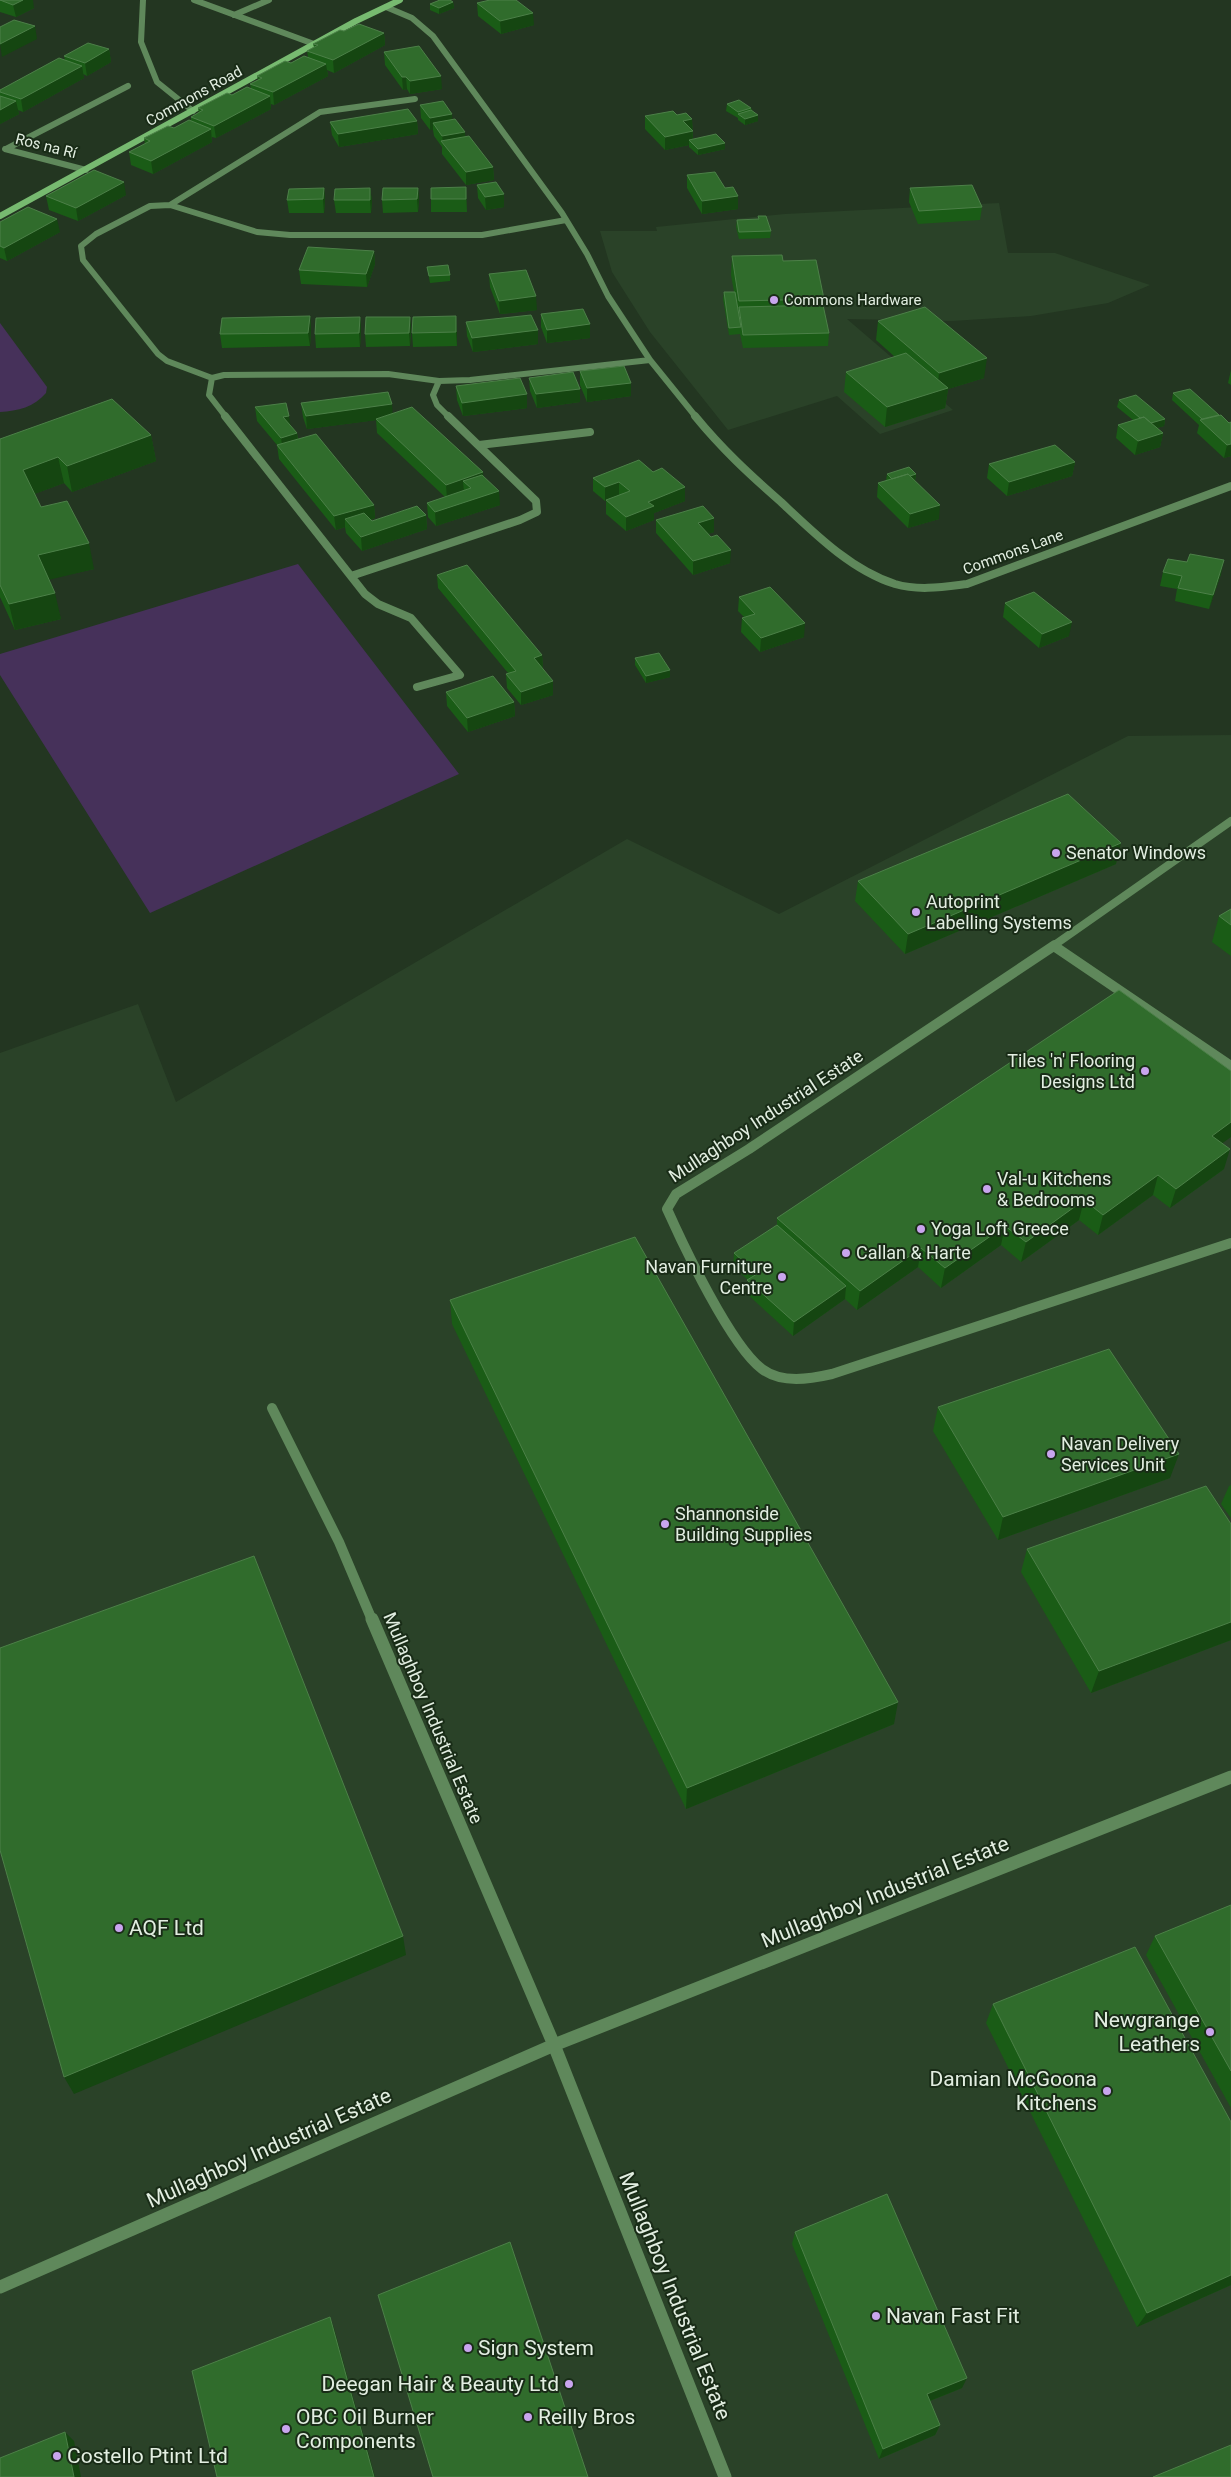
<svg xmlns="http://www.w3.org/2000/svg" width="1231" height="2477" font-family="Roboto,sans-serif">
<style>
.built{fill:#2a4228}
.green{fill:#46315a}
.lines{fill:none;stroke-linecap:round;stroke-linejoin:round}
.street-far3{stroke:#5f885b;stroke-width:6}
.street-far2{stroke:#5f885b;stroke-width:8}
.street-far1{stroke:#5f885b;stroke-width:10}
.street{stroke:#5f885b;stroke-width:13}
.secondary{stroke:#77ba70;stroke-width:6}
.wall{fill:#1a5c16}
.shaded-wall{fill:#154611}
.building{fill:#306c2c;stroke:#4c8048}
.poi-dot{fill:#c9a5ee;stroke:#192c17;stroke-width:2}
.labels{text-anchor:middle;stroke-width:4;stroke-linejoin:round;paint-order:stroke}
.far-street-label{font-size:15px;fill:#e2eee1;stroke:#192c17}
.far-poi-label{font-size:15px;fill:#e2eee1;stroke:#192c17;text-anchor:start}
.poi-label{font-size:18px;fill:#e2eee1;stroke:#192c17;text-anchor:start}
.street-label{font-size:18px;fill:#e2eee1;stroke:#192c17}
.near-street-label{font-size:21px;fill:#e2eee1;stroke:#192c17}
.near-poi-label{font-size:21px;fill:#e2eee1;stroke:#192c17;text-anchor:start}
</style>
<rect width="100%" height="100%" fill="#233621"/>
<!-- built -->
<path class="built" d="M999,203L1008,253H1055L1150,285L1108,303L1031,316L952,321L847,319L953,410L880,434L837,396L728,430L650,332L612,272L600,231H657L656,227L785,214Z
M1231,735V2477H0V1053L138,1004L176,1102L627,839L779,914L1128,736Z"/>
<!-- green -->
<path class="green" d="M0,323L47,387L46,393C34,407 18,411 0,412Z
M298,564L459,774L150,913L0,675V654Z"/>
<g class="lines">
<!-- street-far3 -->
<path class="street-far3" d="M143,0L141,42L157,82L193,111
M194,0L314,44
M386,7L412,18L433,36L562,213L587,254L608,296L650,360L696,417
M234,15L269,0
M5,149L86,170
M6,149L128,86
M170,205L320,112L415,99
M212,378L224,375L388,374L439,381L470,380L650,360
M439,381L433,395L437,405L449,417
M226,417L209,395L212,378L167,361L158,354L83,260L81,246L96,234L150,206L170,205L257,232L290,235H482L566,220"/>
<!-- street-far2 -->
<path class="street-far2" d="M225,416L365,594L378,604L411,618L460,675L417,687
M695,416C722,449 749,474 781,502C814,533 851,570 895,584C919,591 943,587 967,584L1231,486
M479,445L590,432
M351,576L520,520L537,512L536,501L448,416
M1053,946L1231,821"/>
<!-- street-far1 -->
<path class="street-far1" d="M1055,945L749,1149L676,1194L667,1209C684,1247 731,1346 762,1369C782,1384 810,1379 832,1374L1231,1243
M1054,946L1231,1066
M272,1408L339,1542L372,1620"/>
<!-- street -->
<path class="street" d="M372,1619L554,2045L725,2477
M0,2287L554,2045L1231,1777"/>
<!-- secondary -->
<path class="secondary" d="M0,216L356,21L400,0"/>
</g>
<!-- wall -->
<path class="wall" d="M0,0L34,8L16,17L0,12Z
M453,2L454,8L439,14L430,10V4Z
M477,3L534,25L501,34L478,16Z
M344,31L384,33L385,45L334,73L327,70L328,76L274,105L271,104V109L216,138L212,137V142L153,174L131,165L129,152L145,144L144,138L174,128L191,121V117L199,113L198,108L251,89L250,84L258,80L257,76L308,57L307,51L314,47L313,44Z
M109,49L111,62L87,76L83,74L84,78L23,112L18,110L19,114L0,124V90L65,60L64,56Z
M384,52L442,89L410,94L407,89L403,90L385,65Z
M727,104L751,108L758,121L745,125L738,120V118L726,111Z
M420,105L452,120L465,132V136L493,167L494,180L466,185L442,154V147L434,136L433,130H430L421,118Z
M677,115L692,119L693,140L725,149L698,155L689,147V145L665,150L645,129V116Z
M417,121L418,134L339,147L332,135L330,122Z
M687,175L725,188L738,196V209L702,214L687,188Z
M477,185L504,194V207L486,210L478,198Z
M466,187L467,212H431V199Z
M324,188L325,201L324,213H289L287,200Z
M370,188L372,201L371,213H336L334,200Z
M418,188L419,201L418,212L383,213L382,200Z
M910,188L982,207L980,220L918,224L909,202Z
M126,195L78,221L49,210L46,196Z
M758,216L771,231L770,238L739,239L736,227L737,220L758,219Z
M0,222L60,232L7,261L0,258Z
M374,251L375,264L367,287L301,284L299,270Z
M732,256L783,261L824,299L823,305L829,333L828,346L743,348L740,334L729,335L723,299L724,292H734L731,275Z
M427,267L450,275V281L430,283Z
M489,274L537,310L500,314L490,287Z
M541,314L590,338L547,343L541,327Z
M310,316L311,330L310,346L222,348L220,334Z
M360,317L361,331L360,347L316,348L315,334Z
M410,317L411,330L410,346L366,347L365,334Z
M878,321L984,378L948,389L945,408L885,427L844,392L846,372L895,357L876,340Z
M466,322L538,330V344L473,352L467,336Z
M457,330V346L413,347L412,333Z
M1231,370V385L1228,383Z
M580,371L631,396L587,402L580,385Z
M529,378L580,402L537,408L530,391Z
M456,386L527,408L463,416L457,400Z
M1173,393L1219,415L1229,423L1231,422V456L1224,458L1197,433L1199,425L1172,400Z
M1119,400L1165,419L1164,426L1157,428L1163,433L1160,447L1135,455L1116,438L1118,425L1133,420L1117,407Z
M301,403L393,413L483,472V475L500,505L436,526L428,517L427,503L445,497L377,433L376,420L307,429L303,417Z
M255,407L291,426L297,433L298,439L374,505L375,518L371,520L372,521L426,515L427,529L362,551L346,533L345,527L336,530L279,459L277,445L257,421Z
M151,435L156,461L72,492L64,483L34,494L41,507L94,569L49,579L61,619L15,630L0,597V439Z
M639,460L685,501L654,513V520L626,531L606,514V501H605L593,491V478Z
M1075,462L1072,476L1007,496L987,478L989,464Z
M887,474H916L915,481L939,519L908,528L877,497L878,483L886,481Z
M714,518V532L708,534L730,563L693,575L656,533V520Z
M1187,562L1221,574L1209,609L1175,601L1177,589L1160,586L1163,572Z
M437,575L542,655L543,669L553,695L521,705L507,688L506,674L508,673L438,588Z
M739,597L804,637L760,652L741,632L742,618L744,617L738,611Z
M1005,603L1069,636L1039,648L1003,617Z
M635,658L670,677L646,683L635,665Z
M446,692L514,702L515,716L468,732L447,706Z
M1116,864L905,954L855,901L858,881Z
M1231,909V956L1212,942L1219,916Z
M1223,1143L1224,1169L1170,1208L1153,1195L1098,1235L1079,1220L1021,1262L1001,1245L941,1288L918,1267L857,1310L845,1299L793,1336L746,1293L748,1280L733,1267L734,1253L777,1225V1218Z
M450,1300L894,1724L686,1809L452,1324Z
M938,1407L1170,1478L998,1540L933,1431Z
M1231,1485V1518L1221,1504L1229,1486Z
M1231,1524V1640L1091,1693L1021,1572L1027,1549Z
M1231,1905V2108L1146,1955L1155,1936Z
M993,2004L1231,2285L1137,2327L986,2023Z
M795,2232L962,2388L930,2401L940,2425L935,2435L879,2459L792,2244Z"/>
<!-- shaded-wall -->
<path class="shaded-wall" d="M23,0H33L34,8L16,17L13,5Z
M453,2L454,8L439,14V8Z
M533,13L534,25L501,34L500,21Z
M35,26L37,39L2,57L0,44Z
M384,33L385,45L334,73L333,60Z
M109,49L111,62L87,76L85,63Z
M326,64L328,76L274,105L273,92Z
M82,66L84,78L23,112L21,99Z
M441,76L442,89L410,94V81Z
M402,77H406L407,89L403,90Z
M270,96L271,109L216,138L214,126Z
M16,101L19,114L0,124V110Z
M452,114L453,126L433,123V130H430V118Z
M758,115V121L745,125V119Z
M692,119L693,144L689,140V145L665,150V137L683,121Z
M417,121L418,134L339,147L338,134Z
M211,129L212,142L153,174L151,161Z
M465,132L466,144L443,142L442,136Z
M725,143V149L698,155V149Z
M493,167L494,180L466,185V172Z
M124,182L126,195L78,221L76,208Z
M324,188L325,201L324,213L323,199Z
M370,188L372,201L371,213L370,200Z
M418,188L419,201L418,212L417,199Z
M504,194V207L486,210L485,197Z
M738,196V209L702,214V201Z
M57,219L60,232L7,261L4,248Z
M374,251L375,264L367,287L366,274Z
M536,296L537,310L500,314L499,301Z
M310,316L311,330L310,346L308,333Z
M456,316L457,330V346L456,332Z
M360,317L361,331L360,347L359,333Z
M410,317L411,330L410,346L409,333Z
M590,324V338L547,343V330Z
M538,330V344L473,352L472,338Z
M987,358L984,378L948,389L945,408L885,427L887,407L937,391L939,373Z
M631,383V396L587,402V388Z
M580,389V402L537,408L536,394Z
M527,394V408L463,416L462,403Z
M392,404L393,418L307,429L306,416Z
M289,416L291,429L283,417Z
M1165,419L1164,426L1146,431L1148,424Z
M297,433L298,447L283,451L281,438Z
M1163,433L1160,447L1135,455L1138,441Z
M151,435L156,461L72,492L67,466Z
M1231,444V456L1224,458L1227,445Z
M58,457L64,483L29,496L23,470Z
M1075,462L1072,476L1007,496L1009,482Z
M483,472L484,486L471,488L463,481L464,493L447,499L446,485Z
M916,474L915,481H894Z
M619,482V496L605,501V487Z
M685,487V501L654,513V520L626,531V517L648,502Z
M499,491L500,505L436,526L435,512Z
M374,505L375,518L350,526L345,519V527L336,530L334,516Z
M940,505L939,519L908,528L910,514Z
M426,515L427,529L362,551L361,537Z
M714,518V532L698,537V523Z
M89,543L94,569L44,581L38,555Z
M731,550L730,563L693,575V561Z
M1224,560L1221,574L1209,609L1213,595Z
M55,593L61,619L15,630L9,604Z
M1072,622L1069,636L1039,648L1042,634Z
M805,623L804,637L760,652L761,638Z
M542,655L543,669L534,658Z
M670,670V677L646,683V676Z
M553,681V695L521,705V692Z
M514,702L515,716L468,732L467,718Z
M1121,843L1116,864L905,954L908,934Z
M1231,1122V1137L1206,1155L1212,1136Z
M1230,1149L1224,1169L1170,1208L1176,1189Z
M1158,1175L1153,1195L1098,1235L1103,1215Z
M1084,1200L1079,1220L1021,1262L1026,1242Z
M1005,1226L1001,1245L941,1288L945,1268Z
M921,1248L918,1267L857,1310L860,1291Z
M846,1286L845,1299L793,1336L794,1322Z
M1179,1454L1170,1478L998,1540L1003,1517Z
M1231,1622V1640L1091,1693L1099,1671Z
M898,1702L894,1724L686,1809L687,1788Z
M403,1936L406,1955L74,2094L64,2077Z
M1231,2275V2285L1137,2327L1147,2313Z
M330,2317L334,2328L375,2477H374Z
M967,2378L962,2388L922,2404L927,2394Z
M940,2425L935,2435L879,2459L883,2449Z
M65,2432L74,2441L81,2477H74Z"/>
<!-- building -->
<path class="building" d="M0,0H23L13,5Z
M440,0H450L453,2L439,8L430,4Z
M490,0H516L533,13L500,21L477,3Z
M14,20L35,26L0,44V27Z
M359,24L384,33L333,60L307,51L318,45L313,44L340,30L344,31Z
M88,43L109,49L85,63L64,56Z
M419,46L441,76L410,81L406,77H402L384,52Z
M304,56L326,64L273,92L250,84L262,78L257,76L285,61L291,63Z
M59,58L82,66L21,99L0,92V90Z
M247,87L270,96L214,126L191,117L203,110L198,108L227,93L232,95Z
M0,96L16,101L0,110Z
M739,100L751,108L738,112L727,104Z
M443,101L452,114L430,118L420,105Z
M408,109L417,121L338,134L330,122Z
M751,110L758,115L745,119L738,114Z
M673,111L677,115L686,113L692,119L683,121L693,131L665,137L645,116Z
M455,119L465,132L442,136L433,123Z
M189,120L211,129L151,161L129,152L150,141L144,138L168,126L174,128Z
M716,134L725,143L698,149L689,140Z
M469,136L493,167L466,172L441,141Z
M94,170L124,182L76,208L46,196Z
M715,172L725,188L733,187L738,196L702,201L687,175Z
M496,182L504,194L485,197L477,185Z
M972,185L982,207L919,211L910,188Z
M466,187V199H431V188Z
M324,188L323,199L287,200L289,189Z
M370,188V200H334L335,189Z
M383,188H418L417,199L382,200Z
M28,207L57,219L4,248L0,246V222Z
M758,216H766L771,231L739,232L737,220L759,219Z
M308,247L374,251L366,274L299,270Z
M782,255L783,261L816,260L824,299L739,301L732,256Z
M448,265L450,275L429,276L427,267Z
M526,270L536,296L499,301L489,274Z
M724,292H735L741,327L729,328Z
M823,305L829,333L743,335L739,307Z
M925,307L987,358L939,373L878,321Z
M583,309L590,324L547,330L541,314Z
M531,315L538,330L472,338L466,322Z
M310,316L308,333L220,334L222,318Z
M456,316V332L412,333L413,317Z
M360,317L359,333L315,334L316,318Z
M366,317H410L409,333L365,334Z
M906,353L948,388L887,407L846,372Z
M624,366L631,383L587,388L580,371Z
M573,372L580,389L536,394L529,378Z
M520,378L527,394L462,403L456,386Z
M1190,389L1219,415L1202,419L1173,393Z
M388,392L392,404L306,416L301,403Z
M1136,395L1165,419L1151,423L1144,417L1140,418L1119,400Z
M112,399L151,435L67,466L58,457L23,470L41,507L67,501L89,543L38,555L55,593L9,604L0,585V439Z
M286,403L289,416L283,417L297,433L281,438L255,407Z
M412,407L483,472L446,485L376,419Z
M1221,415L1229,423L1231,422V444L1227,445L1200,420Z
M1144,417L1163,433L1138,441L1118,425Z
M316,434L374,505L334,516L277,445Z
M1055,445L1075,462L1009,482L989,464Z
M639,460L653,472L662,468L685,487L648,502L654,506L626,517L606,500L630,491L619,482L605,487L593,478Z
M909,467L916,474L910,476L908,474L892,479L887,474Z
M908,474L940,505L910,514L878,483Z
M482,475L499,491L435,512L427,503L471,488L463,481Z
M417,506L426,515L361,537L345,519L364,513L372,521Z
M703,506L714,518L698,523L711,537L717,535L731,550L693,561L656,520Z
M1190,554L1224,560L1213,595L1178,588L1182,576L1163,572L1168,559L1187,562Z
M467,565L542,655L534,658L553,681L521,692L506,674L516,671L437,575Z
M770,587L805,623L761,638L742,618L755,614L739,597Z
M1034,592L1072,622L1042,634L1005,603Z
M659,653L670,670L646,676L635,658Z
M493,676L514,702L467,718L446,692Z
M1068,794L1121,843L908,934L858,881Z
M1231,909V925L1219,916Z
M1119,990L1231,1071V1122L1212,1136L1230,1149L1176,1189L1158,1175L1103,1215L1084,1200L1026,1242L1005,1226L945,1268L921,1248L860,1291L777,1218Z
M777,1225L846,1286L794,1322L747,1280L757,1274L734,1253Z
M635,1237L898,1702L687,1788L450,1300Z
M1109,1349L1179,1454L1003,1517L938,1407Z
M1206,1486L1231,1524V1622L1099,1671L1027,1549Z
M254,1556L403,1936L64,2077L0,1850V1648Z
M1231,1905V2071L1155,1936Z
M1135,1947L1231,2122V2275L1147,2313L993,2004Z
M887,2194L967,2378L927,2394L940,2425L883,2449L795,2232Z
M510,2242L588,2477H433L378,2295Z
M330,2317L374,2477H217L192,2371Z
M65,2432L74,2477H0V2458Z
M1231,2445V2477H1153Z"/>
<!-- markers -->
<g class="poi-dot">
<circle cx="774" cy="300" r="5"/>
<circle cx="1056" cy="853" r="5"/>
<circle cx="916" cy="912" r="5"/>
<circle cx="1145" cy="1071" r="5"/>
<circle cx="987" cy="1189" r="5"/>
<circle cx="921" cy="1229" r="5"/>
<circle cx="846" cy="1253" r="5"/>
<circle cx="782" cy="1277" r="5"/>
<circle cx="1051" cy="1454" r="5"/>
<circle cx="665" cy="1524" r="5"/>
<circle cx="119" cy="1928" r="5"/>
<circle cx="1210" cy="2032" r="5"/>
<circle cx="1107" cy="2091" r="5"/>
<circle cx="876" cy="2316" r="5"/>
<circle cx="468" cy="2348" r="5"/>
<circle cx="569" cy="2384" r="5"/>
<circle cx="528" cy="2417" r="5"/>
<circle cx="286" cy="2429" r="5"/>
<circle cx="57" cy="2456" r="5"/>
</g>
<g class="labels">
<!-- far-street labels -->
<g class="far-street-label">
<text transform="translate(194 96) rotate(-29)" y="5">Commons Road</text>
<text transform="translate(46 146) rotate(14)" y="5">Ros na Rí</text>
<text transform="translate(1013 552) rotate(-20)" y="5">Commons Lane</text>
</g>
<!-- far-poi labels -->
<g class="far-poi-label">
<text x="784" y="305">Commons Hardware</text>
</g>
<!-- poi labels -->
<g class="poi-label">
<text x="1066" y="859">Senator Windows</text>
<text x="926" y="908">Autoprint<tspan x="926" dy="21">Labelling Systems</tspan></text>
<text x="1135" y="1067" text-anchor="end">Tiles 'n' Flooring<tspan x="1135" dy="21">Designs Ltd</tspan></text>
<text x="997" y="1185">Val-u Kitchens<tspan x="997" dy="21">&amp; Bedrooms</tspan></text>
<text x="931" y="1235">Yoga Loft Greece</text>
<text x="856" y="1259">Callan &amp; Harte</text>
<text x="772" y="1273" text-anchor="end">Navan Furniture<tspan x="772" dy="21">Centre</tspan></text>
<text x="1061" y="1450">Navan Delivery<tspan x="1061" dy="21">Services Unit</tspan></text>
<text x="675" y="1520">Shannonside<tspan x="675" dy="21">Building Supplies</tspan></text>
</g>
<!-- street labels -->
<g class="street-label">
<text transform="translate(766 1116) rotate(-33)" y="6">Mullaghboy Industrial Estate</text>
<text transform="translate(433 1718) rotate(67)" y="6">Mullaghboy Industrial Estate</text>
</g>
<!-- near-street labels -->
<g class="near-street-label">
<text transform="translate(885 1892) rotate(-22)" y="7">Mullaghboy Industrial Estate</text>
<text transform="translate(269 2148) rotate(-24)" y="7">Mullaghboy Industrial Estate</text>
<text transform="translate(675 2296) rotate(68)" y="7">Mullaghboy Industrial Estate</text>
</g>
<!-- near-poi labels -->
<g class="near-poi-label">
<text x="129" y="1935">AQF Ltd</text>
<text x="1200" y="2027" text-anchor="end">Newgrange<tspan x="1200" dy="24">Leathers</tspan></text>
<text x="1097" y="2086" text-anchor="end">Damian McGoona<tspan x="1097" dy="24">Kitchens</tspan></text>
<text x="886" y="2323">Navan Fast Fit</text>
<text x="478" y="2355">Sign System</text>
<text x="559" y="2391" text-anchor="end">Deegan Hair &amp; Beauty Ltd</text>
<text x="296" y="2424">OBC Oil Burner<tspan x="296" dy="24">Components</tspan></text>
<text x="538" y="2424">Reilly Bros</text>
<text x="67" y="2463">Costello Ptint Ltd</text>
</g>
</g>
</svg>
